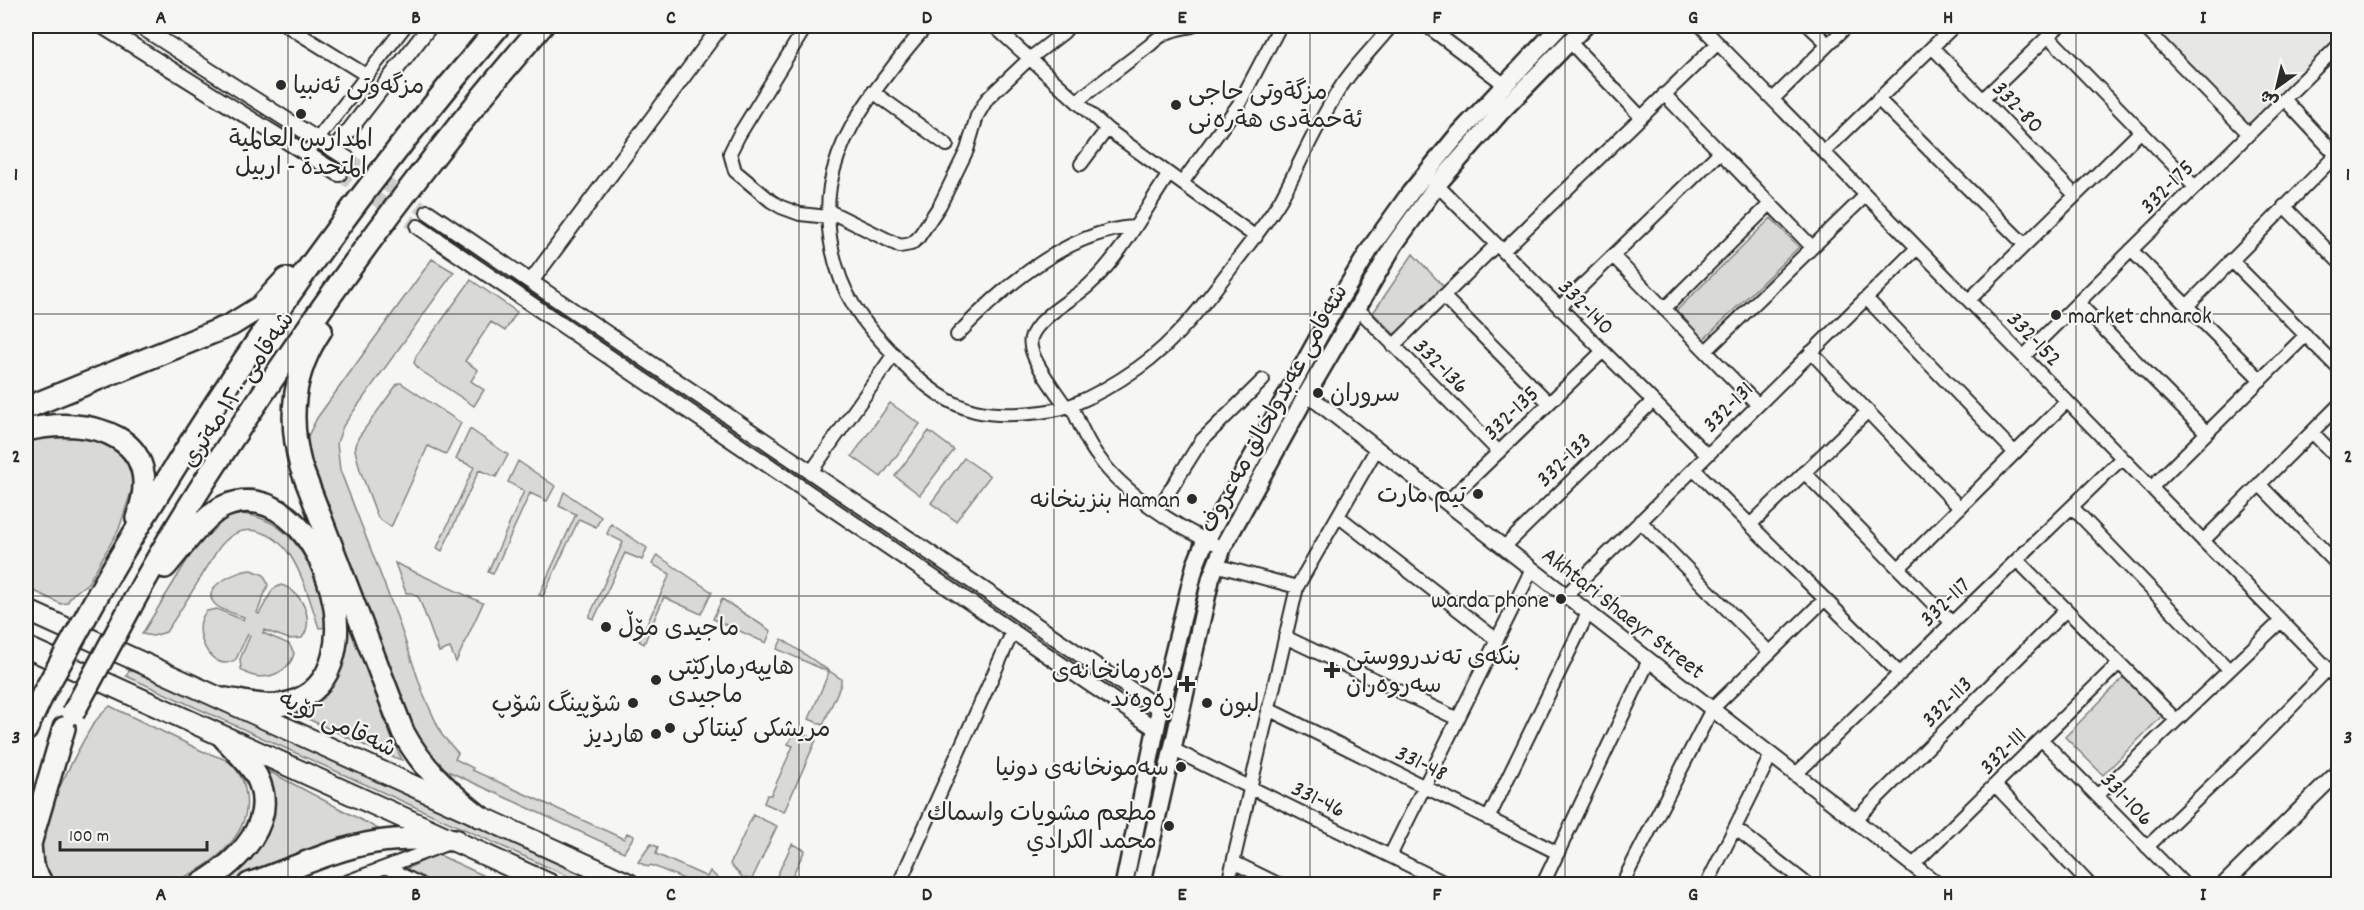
<svg xmlns="http://www.w3.org/2000/svg" width="2364" height="910" font-family="Dekko,'Playpen Sans Arabic',sans-serif">
<style>
.built{fill:#e7e7e3}
.green{fill:#d9d9d5;stroke:#828280;stroke-width:1.5}
.lines{fill:none;stroke-linecap:round;stroke-linejoin:round}
.tertiary-tunnel{stroke:#cdcdca;stroke-width:14;stroke-dasharray:14 7;stroke-linecap:butt}
.minor-casing{stroke:#2b2b2b;stroke-width:16}
.tertiary-casing{stroke:#2b2b2b;stroke-width:18}
.secondary-casing{stroke:#2b2b2b;stroke-width:21}
.trunk-casing{stroke:#2b2b2b;stroke-width:24}
.motorway-casing{stroke:#2b2b2b;stroke-width:26}
.minor{stroke:#f6f6f2;stroke-width:12}
.tertiary{stroke:#f6f6f2;stroke-width:14}
.secondary{stroke:#f6f6f2;stroke-width:16}
.trunk{stroke:#f6f6f2;stroke-width:20}
.motorway{stroke:#f6f6f2;stroke-width:21}
.motorway-bridge-casing{stroke:#2b2b2b;stroke-width:26;stroke-linecap:butt}
.motorway-bridge{stroke:#f6f6f2;stroke-width:21}
.grid{fill:none;stroke:#2b2b2b;stroke-width:1.5;stroke-opacity:0.55}
.poi-dot{fill:#2b2b2b;stroke:#f6f6f2;stroke-width:2}
.labels{text-anchor:middle;stroke-width:4.5;stroke-linejoin:round;paint-order:stroke}
.poi-label{font-size:24px;fill:#2b2b2b;stroke:#f6f6f2;text-anchor:start}
.street-label{font-size:24px;fill:#2b2b2b;stroke:#f6f6f2}
.neatline{fill:none;stroke:#2b2b2b;stroke-width:2}
.grid-label{font-size:20px;text-anchor:middle;font-weight:bold;fill:#2b2b2b}
</style>
<rect width="100%" height="100%" fill="#f6f6f2"/>
<filter id="ink" filterUnits="userSpaceOnUse"><feTurbulence type="fractalNoise" baseFrequency=".0167" numOctaves="2"/><feDisplacementMap in="SourceGraphic" scale="12" xChannelSelector="R" yChannelSelector="G"/><feConvolveMatrix kernelMatrix="1 2 1 2 8 2 1 2 1" color-interpolation-filters="sRGB"/></filter>
<g filter="url(#ink)">
<!-- built -->
<path class="built" d="M2150,26H2337L2338,35L2247,125Z"/>
<!-- green -->
<path class="green" d="M1771,218L1799,247L1703,340L1676,311Z
M1413,254L1444,287L1395,335L1373,313Z
M432,259L454,272L343,426L337,443L340,470L397,617L424,696L442,735L458,753L455,759L473,768L472,770L624,839L627,833L634,836L624,852L450,772L431,758L414,731L307,448V438L317,418Z
M471,280L517,312L505,331L491,322L465,361L478,370L471,381L484,390L474,406L420,370L414,363L416,356Z
M398,383H401L461,423L446,454L428,446L391,527L378,518L360,470L355,450L358,438Z
M890,403L920,424L881,477L852,456Z
M470,429L508,455L496,477L479,470L442,551L437,548L474,467L456,459Z
M929,431L954,450L920,495L895,476Z
M66,433L104,440L125,457L134,483L119,529L88,583L72,595L67,603L61,604L26,587V436Z
M964,458L990,476L956,521L931,503Z
M518,461L555,486L547,501L530,493L493,574L488,572L524,491L508,482Z
M564,492L601,517L596,527L579,519L543,596L539,595L576,514L559,506Z
M242,514C300,520 318,578 328,627L319,628C311,604 304,577 290,555C274,532 245,520 224,542C216,550 212,560 206,569C193,590 180,612 166,632L153,636L142,634L205,531L226,516Z
M611,524L647,548L642,560L625,553L594,619L589,617L623,542L607,534Z
M657,555L712,592L701,614L664,597L644,644L639,641L670,574L652,564Z
M395,563L483,603L456,662L450,648L439,652L419,598L412,593H406Z
M252,570L264,575L268,585L257,613L259,614L273,589L281,585C301,590 316,620 302,638L289,639L264,630L263,633L289,644L294,653C290,675 257,685 241,669L240,659L250,636L248,634L236,659C212,677 188,628 207,611L217,609L243,620L244,617C236,614 224,611 217,606C195,588 239,570 252,570Z
M722,599L771,631L766,643L713,619Z
M344,609L392,739L402,760L381,753L291,711C309,695 341,671 345,647C347,635 342,622 344,609Z
M782,639L841,679V684L823,725L809,719L829,672L777,649Z
M130,669L607,884H585L126,676Z
M2124,677L2162,716L2103,775L2065,737Z
M110,706C140,721 170,735 200,750C208,754 218,756 226,760C236,766 243,778 245,789C256,837 205,873 165,884H59C46,876 38,856 39,840C39,823 83,740 94,723C98,717 105,711 110,706Z
M796,730L816,740L784,812L764,803L767,795H771L793,746L788,744Z
M263,768L386,833L311,855L233,884H211L241,863Z
M753,815L777,826L752,879L743,878L730,864Z
M651,844L658,847L656,854L707,877L710,871L724,884H696L651,865L648,867L638,862Z
M792,844L805,850L792,876L798,879L796,884H773Z
M437,854L502,884H434L404,870Z"/>
<g class="lines">
<!-- tertiary-tunnel -->
<path class="tertiary-tunnel" d="M348,159L428,212
M339,174L418,227"/>
<defs>
<path id="minor" d="M287,26L366,75
M806,26L739,135L730,153L735,171L771,201L781,207L800,214L828,217
M927,26C913,40 901,56 889,72C862,107 838,141 830,186C824,225 833,272 854,306C866,326 883,343 899,360C920,382 946,404 975,411C1000,417 1048,414 1072,405C1094,396 1118,382 1138,368C1178,340 1208,299 1237,260C1252,240 1268,221 1281,199C1299,166 1314,130 1334,98C1349,71 1372,50 1391,26
M994,26L1107,129L1256,237
M1427,26L1504,84
M1701,26L2338,679
M1809,26L1828,44
M2143,26L2249,134
M2048,36L2194,186
M1569,41L1640,116
M1932,47L2075,195
M873,92L947,145
M1664,94L1812,247
M1773,99L1847,26
M1878,99L2025,245
M1983,99L2059,26
M2285,100L2338,157
M1077,101L1150,45C1163,32 1174,29 1192,26
M1824,152L1954,26
M306,154L405,26
M1081,164L1107,129
M1182,183L1239,104L1280,26
M1437,185L1707,455
M2284,206L2338,261
M829,211L900,246L911,244L918,238L940,205L967,150L977,116L987,99L1029,59L1063,33L1069,26
M2131,250L2261,380
M1503,251L1718,43
M1613,256L1758,405
M2231,260L2338,368
M1443,296L1549,403
M1866,298L2015,453
M1969,300L2141,131
M2078,303L2207,433
M2187,306L2336,155
M1357,308L1499,452
M1559,308L1720,152
M1664,309L1770,204
M957,335C1001,289 1067,231 1134,227
M1393,346L1496,245
M1706,351L1866,195
M1811,352L1960,508
M2024,356L2338,46
M1071,405C1079,423 1087,443 1099,458C1122,491 1176,527 1213,543
M1066,407C1057,392 1026,356 1031,338C1037,318 1072,300 1088,286C1122,255 1144,211 1169,174
M2312,432L2338,459
M1694,469L1900,674
M811,472L894,354
M1804,472L1952,623
M2259,484L2338,565
M2151,488L2306,335
M1447,502L1603,351
M2072,507L2229,670
M1157,511L1201,441L1263,380
M1338,516L1497,640
M1640,521L1770,653
M1750,525L1868,411
M2203,541L2338,406
M1504,547L1653,401
M2017,560L2176,720
M1215,565L1297,587
M1899,568L2067,401
M1566,595L1917,248
M1285,637L1458,719
M1268,709L1558,853
M2042,740L2184,884
M1172,749L1447,884
M1796,774L2122,458
M1996,786L2089,884
M2097,796L2281,621
M1488,819L1588,613
M1855,820L2066,610
M1735,828L1807,884
M2147,847L2253,746L2328,669
M1390,856L1532,569
M1233,862L1278,884
M1913,865L2119,663
M386,867L420,884
M341,884L444,845
M899,884L1013,631
M1228,884L1297,587L1377,448
M1543,884L1649,660
M1622,884L1712,709L1825,599
M1707,884L1771,755"/>
<path id="tertiary" d="M102,26L339,174
M140,26L348,159
M334,150L430,26
M428,212L1160,709
M418,227L1156,729
M532,280L721,26
M1307,394L1937,884
M2224,884L2338,772"/>
<path id="secondary" d="M1124,884L1160,709L1195,566L1203,546L1338,302L1372,246L1410,193L1456,137L1560,26
M1142,884L1211,578L1223,547L1307,394L1394,245L1437,185L1500,113L1585,26"/>
<path id="trunk" d="M26,610L629,884
M26,647C199,727 375,804 549,884"/>
<path id="motorway" d="M321,330C292,373 288,418 301,467L403,732C421,766 449,793 479,816
M26,408L231,325L260,307L286,279
M26,430C90,415 168,436 137,518
M165,567C180,550 205,514 225,506C317,468 387,677 289,703C269,709 246,702 226,699
M99,593C119,557 141,522 162,488C262,325 375,170 499,26
M131,606C172,529 221,455 270,383C354,259 444,138 542,26
M26,730L43,694
M42,884L32,866L30,844L64,728
M201,884C238,862 279,822 257,777C249,762 235,750 224,738
M249,884C290,870 333,849 376,842C402,838 429,839 455,840"/>
</defs>
<!-- minor casing -->
<use href="#minor" class="minor-casing"/>
<!-- tertiary casing -->
<use href="#tertiary" class="tertiary-casing"/>
<!-- secondary casing -->
<use href="#secondary" class="secondary-casing"/>
<!-- trunk casing -->
<use href="#trunk" class="trunk-casing"/>
<!-- motorway casing -->
<use href="#motorway" class="motorway-casing"/>
<!-- minor -->
<use href="#minor" class="minor"/>
<!-- tertiary -->
<use href="#tertiary" class="tertiary"/>
<!-- secondary -->
<use href="#secondary" class="secondary"/>
<!-- trunk -->
<use href="#trunk" class="trunk"/>
<!-- motorway -->
<use href="#motorway" class="motorway"/>
<defs>
<path id="motorway-bridge" d="M43,694L99,593
M73,713L131,606"/>
</defs>
<!-- motorway-bridge casing -->
<use href="#motorway-bridge" class="motorway-bridge-casing"/>
<!-- motorway-bridge -->
<use href="#motorway-bridge" class="motorway-bridge"/>
</g>
</g>
<!-- grid -->
<path class="grid" d="M288,26V884M544,26V884M799,26V884M1054,26V884M1310,26V884M1565,26V884M1820,26V884M2076,26V884M26,314H2338M26,596H2338"/>
<!-- markers -->
<g class="poi-dot">
<circle cx="281" cy="85" r="6"/>
<circle cx="1176" cy="105" r="6"/>
<circle cx="301" cy="114" r="6"/>
<circle cx="2056" cy="315" r="6"/>
<circle cx="1318" cy="393" r="6"/>
<circle cx="1478" cy="494" r="6"/>
<circle cx="1192" cy="499" r="6"/>
<circle cx="1561" cy="599" r="6"/>
<circle cx="606" cy="627" r="6"/>
<path d="M1329 661h6v6h6v6h-6v6h-6v-6h-6v-6h6z"/>
<circle cx="656" cy="680" r="6"/>
<path d="M1184 675h6v6h6v6h-6v6h-6v-6h-6v-6h6z"/>
<circle cx="633" cy="703" r="6"/>
<circle cx="1207" cy="703" r="6"/>
<circle cx="670" cy="728" r="6"/>
<circle cx="656" cy="734" r="6"/>
<circle cx="1181" cy="767" r="6"/>
<circle cx="1169" cy="826" r="6"/>
</g>
<g class="labels">
<!-- poi labels -->
<g class="poi-label">
<text x="293" y="93">مزگەوتی ئەنبیا</text>
<text x="1188" y="99">مزگةوتی حاجی<tspan x="1188" dy="28">ئةحمةدی هةرەنی</tspan></text>
<text x="301" y="146" text-anchor="middle">المدارس العالمية<tspan x="301" dy="28">المتحدة - اربيل</tspan></text>
<text x="2068" y="323">market chnarok</text>
<text x="1330" y="401">سروران</text>
<text x="1466" y="502" text-anchor="end">تيم مارت</text>
<text x="1180" y="507" text-anchor="end">بنزینخانە Haman</text>
<text x="1549" y="607" text-anchor="end">warda phone</text>
<text x="618" y="635">ماجیدی مۆڵ</text>
<text x="1346" y="664">بنکەی تەندرووستی<tspan x="1346" dy="28">سەروەران</tspan></text>
<text x="668" y="674">هایپەرمارکێتی<tspan x="668" dy="28">ماجیدی</tspan></text>
<text x="1174" y="678" text-anchor="end">دەرمانخانەی<tspan x="1174" dy="28">ڕەوەند</tspan></text>
<text x="621" y="711" text-anchor="end">شۆپینگ شۆپ</text>
<text x="1219" y="711">لبون</text>
<text x="682" y="736">مریشکی کینتاکی</text>
<text x="644" y="742" text-anchor="end">هاردیز</text>
<text x="1169" y="775" text-anchor="end">سەمونخانەی دونیا</text>
<text x="1157" y="820" text-anchor="end">مطعم مشويات واسماك<tspan x="1157" dy="28">محمد الكرادي</tspan></text>
</g>
<!-- street labels -->
<g class="street-label">
<text transform="translate(2019 106) rotate(46)" y="8">332-80</text>
<text transform="translate(2166 186) rotate(-45)" y="8">332-175</text>
<text transform="translate(1587 306) rotate(45)" y="8">332-140</text>
<text transform="translate(2035 338) rotate(46)" y="8">332-152</text>
<text transform="translate(1442 365) rotate(45)" y="8">332-136</text>
<text transform="translate(237 389) rotate(-56)" y="8">شەقامی ١٢٠ مەتری</text>
<text transform="translate(1727 406) rotate(-45)" y="8">332-131</text>
<text transform="translate(1273 408) rotate(-61)" y="8">شەقامی عەبدولخالق مەعروف</text>
<text transform="translate(1510 412) rotate(-44)" y="8">332-135</text>
<text transform="translate(1563 459) rotate(-44)" y="8">332-133</text>
<text transform="translate(1944 601) rotate(-44)" y="8">332-117</text>
<text transform="translate(1624 612) rotate(38)" y="8">Akhtari Shaeyr Street</text>
<text transform="translate(1946 701) rotate(-45)" y="8">332-113</text>
<text transform="translate(338 723) rotate(25)" y="8">شەقامی کۆیە</text>
<text transform="translate(2002 750) rotate(-45)" y="8">332-111</text>
<text transform="translate(1422 762) rotate(26)" y="8">331-48</text>
<text transform="translate(1319 798) rotate(26)" y="8">331-46</text>
<text transform="translate(2128 798) rotate(46)" y="8">331-106</text>
</g>
</g>
<!-- margin -->
<rect width="2364" height="910" fill="none" stroke="#f6f6f2" stroke-width="66"/>
<!-- north arrow -->
<g transform="translate(2277 87) rotate(214)" stroke="#f6f6f2" stroke-width="4.5" paint-order="stroke">
<path d="M0-4.5L10 22L0 15L-10 22Z" fill="#2b2b2b"/>
<text y="-9" font-size="16" font-weight="bold" text-anchor="middle" fill="#2b2b2b">ش</text>
</g>
<!-- scale -->
<path d="M60 841v9h147v-9" fill="none" stroke="#2b2b2b" stroke-width="3"/>
<text x="69" y="841" font-size="18" fill="#2b2b2b" stroke="#f6f6f2" stroke-width="4.5" paint-order="stroke">100 m</text>
<rect x="33" y="33" width="2298" height="844" class="neatline"/>
<g class="grid-label">
<text x="161" y="23">A</text>
<text x="416" y="23">B</text>
<text x="671" y="23">C</text>
<text x="927" y="23">D</text>
<text x="1182" y="23">E</text>
<text x="1437" y="23">F</text>
<text x="1693" y="23">G</text>
<text x="1948" y="23">H</text>
<text x="2203" y="23">I</text>
<text x="16" y="180">1</text>
<text x="2348" y="180">1</text>
<text x="16" y="462">2</text>
<text x="2348" y="462">2</text>
<text x="16" y="743">3</text>
<text x="2348" y="743">3</text>
<text x="161" y="900">A</text>
<text x="416" y="900">B</text>
<text x="671" y="900">C</text>
<text x="927" y="900">D</text>
<text x="1182" y="900">E</text>
<text x="1437" y="900">F</text>
<text x="1693" y="900">G</text>
<text x="1948" y="900">H</text>
<text x="2203" y="900">I</text>
</g>
</svg>
